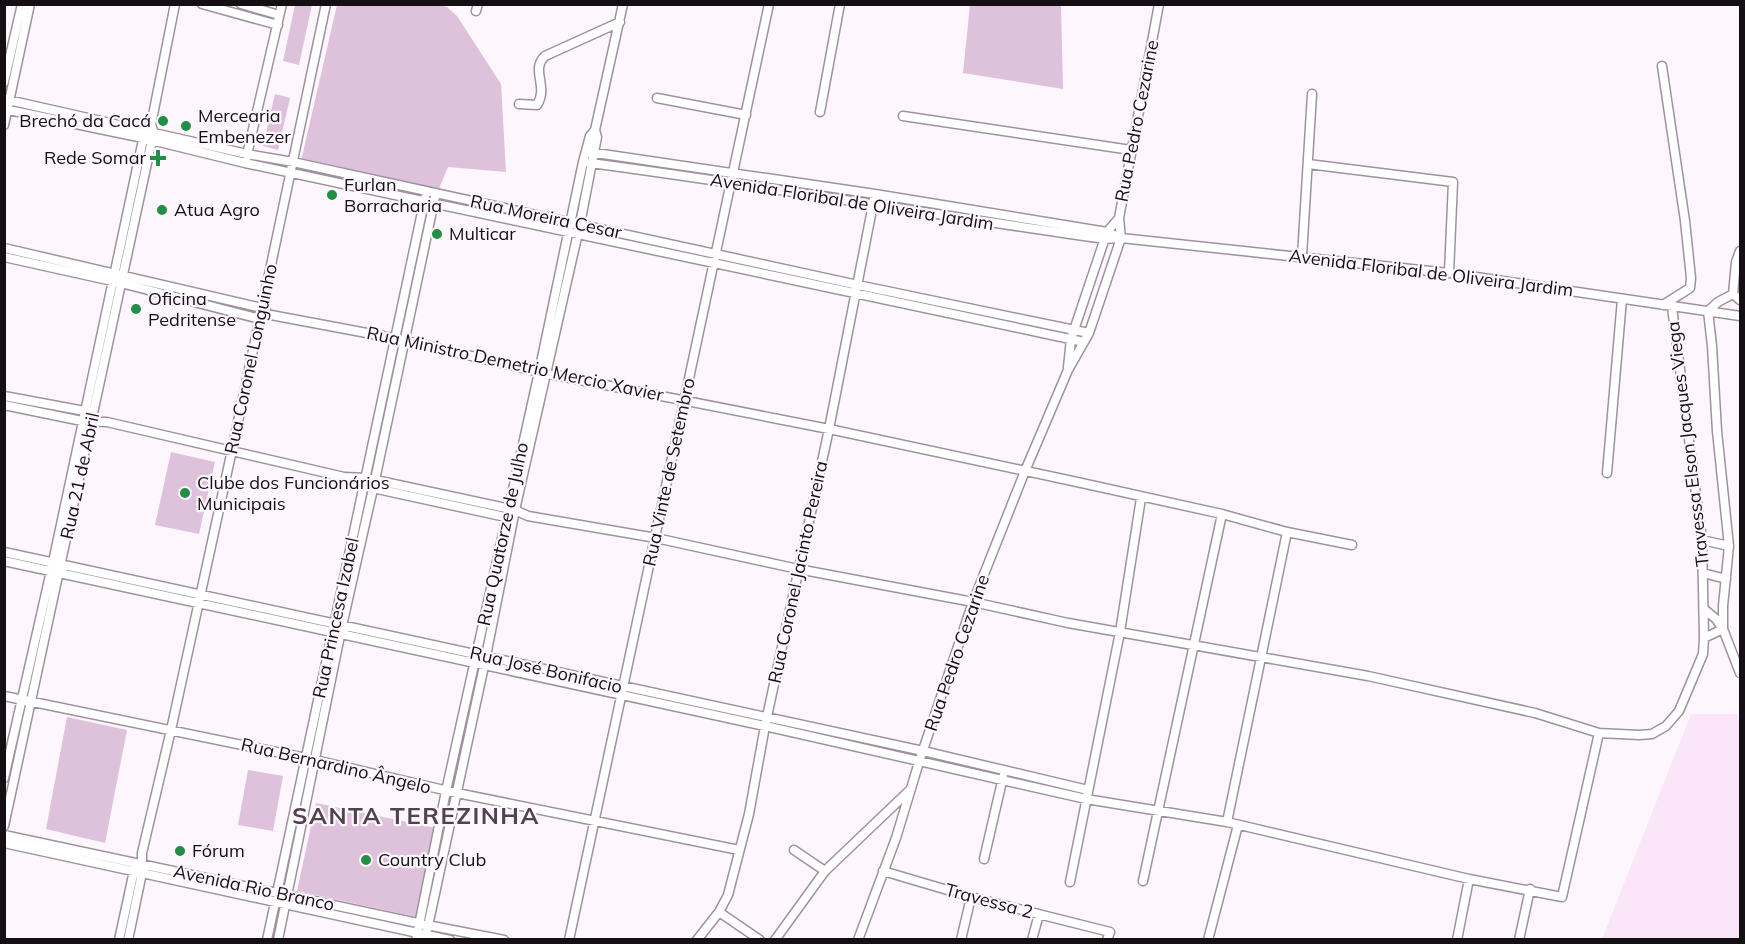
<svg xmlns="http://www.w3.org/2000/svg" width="1745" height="944" font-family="Mulish,sans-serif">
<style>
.built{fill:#fae6f8}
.green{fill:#dec1db}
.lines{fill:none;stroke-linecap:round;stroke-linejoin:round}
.minor-casing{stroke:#9f929e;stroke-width:11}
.minor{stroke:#fff;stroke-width:8}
.poi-dot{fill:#238e45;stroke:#fef6fd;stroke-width:2}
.labels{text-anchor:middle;stroke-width:4.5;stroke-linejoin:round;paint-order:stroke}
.poi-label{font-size:18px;fill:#140f13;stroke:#fef6fd;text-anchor:start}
.street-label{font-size:18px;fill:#140f13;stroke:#fef6fd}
.district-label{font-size:24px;font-weight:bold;letter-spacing:1.5px;fill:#4f434d;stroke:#fef6fd}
</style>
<rect width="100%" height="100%" fill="#fef6fd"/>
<!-- built -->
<path class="built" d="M1691,714H1737L1740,722V939H1602Z"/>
<!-- green -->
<path class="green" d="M435,4L447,7L457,16L501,84L506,172L448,167L438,191L301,161L337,5Z
M295,5H312L299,65L283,61Z
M970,5H1061L1063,89L963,73Z
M275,94L290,98L278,150L263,146Z
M171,452L215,462L199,534L155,525Z
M67,717L127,730L105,843L46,829Z
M248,770L283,776L273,831L238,825Z
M316,803L436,828L417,917L297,891Z"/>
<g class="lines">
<defs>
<path id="minor" d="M202,4L278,25
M241,4L279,15
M476,11L478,4
M1662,66L1685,221L1691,278L1690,288L1663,305
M4,82L22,4
M657,98L746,115
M4,99L247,154L293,162L858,285L1089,333
M519,104L537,105C549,86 530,70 545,56L620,22
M4,109L143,138L245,163L1084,342
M820,112L840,4
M903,116L1131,150
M4,125L30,4
M589,152L875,194L1107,232L1118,237
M246,159L282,4
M583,162C757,185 930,214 1104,239L1121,238L1449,273L1740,316
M1308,164L1453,182L1449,273
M4,248L262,308L266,311
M1302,256L1312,94
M4,257L121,283L260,319L271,315L404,340L539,372L829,429L1077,482L1222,514L1287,532L1352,545
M1733,294L1736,262L1740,251
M1740,300L1733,294L1718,302L1708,311L1712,346L1717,431L1729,546L1723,606V629L1740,673
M1068,367L1071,339L1107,232L1119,218L1159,4
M4,396L90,412
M4,405L82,421L107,422L344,477L366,478L515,510L528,516L656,538L798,569L973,602L1068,623L1368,676L1535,713L1599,733L1639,735L1652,734L1666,726L1679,711L1703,654L1704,638L1702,540L1672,307
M1607,473L1622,299
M368,487L510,518
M1702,540L1729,546
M4,552L923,751L1088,790
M4,561L765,726L1086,799L1227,822L1469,879L1562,897L1599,733
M1703,573L1726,579
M1704,609L1716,619L1723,629L1704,638
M4,696L315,760L457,793L739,850
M4,778L53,562L144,135
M1227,822L1287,532
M4,826L152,140L154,133L151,125L175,4
M4,835L427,925L504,940
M4,843L450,940
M794,850L825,871
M984,859L1003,777
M883,871L971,897L1110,932L1107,940
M1143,881L1222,514
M1070,882L1120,632L1141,498
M719,912L760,940
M119,940L135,866
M128,940L142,873V853L171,730L232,450L326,4
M267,940L425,198
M278,940L342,626L375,480L435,197
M416,940L446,791L539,372L583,162L590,136L595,130
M425,940L484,666L515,510L580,224L597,137L595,130L623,4
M569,940C633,627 705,317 769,4
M697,940L719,912L728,895L749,814L765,726L829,429L875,194
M775,940L825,871L911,789
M858,940L896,838L919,762L973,602L1025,471L1068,370L1089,333L1121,238L1119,218
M961,940L971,897
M1032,940L1039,914
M1208,940L1238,825
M1457,940L1469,879
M1519,940L1530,889"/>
</defs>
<!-- minor casing -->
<use href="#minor" class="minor-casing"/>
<!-- minor -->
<use href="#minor" class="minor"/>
</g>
<!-- markers -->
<g class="poi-dot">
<circle cx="163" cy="121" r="6"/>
<circle cx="186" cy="126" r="6"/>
<path d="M155 149h6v6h6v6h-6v6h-6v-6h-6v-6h6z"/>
<circle cx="332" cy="195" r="6"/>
<circle cx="162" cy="210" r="6"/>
<circle cx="437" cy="234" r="6"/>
<circle cx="136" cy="309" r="6"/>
<circle cx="185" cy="493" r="6"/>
<circle cx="180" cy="851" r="6"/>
<circle cx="366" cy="860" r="6"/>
</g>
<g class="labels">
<!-- poi labels -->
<g class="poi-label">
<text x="198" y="122">Mercearia<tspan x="198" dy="21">Embenezer</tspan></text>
<text x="151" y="127" text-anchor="end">Brechó da Cacá</text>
<text x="146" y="164" text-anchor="end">Rede Somar</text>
<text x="344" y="191">Furlan<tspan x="344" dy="21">Borracharia</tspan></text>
<text x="174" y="216">Atua Agro</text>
<text x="449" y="240">Multicar</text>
<text x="148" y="305">Oficina<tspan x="148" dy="21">Pedritense</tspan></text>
<text x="197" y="489">Clube dos Funcionários<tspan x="197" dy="21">Municipais</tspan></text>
<text x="192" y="857">Fórum</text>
<text x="378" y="866">Country Club</text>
</g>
<!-- street labels -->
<g class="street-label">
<text transform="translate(1137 121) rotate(-79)" y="6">Rua Pedro Cezarine</text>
<text transform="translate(852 202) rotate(9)" y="6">Avenida Floribal de Oliveira Jardim</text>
<text transform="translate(546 217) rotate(12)" y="6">Rua Moreira Cesar</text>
<text transform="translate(1431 273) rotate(7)" y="6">Avenida Floribal de Oliveira Jardim</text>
<text transform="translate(251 359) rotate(-78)" y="6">Rua Coronel Longuinho</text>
<text transform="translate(515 364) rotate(12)" y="6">Rua Ministro Demetrio Mercio Xavier</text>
<text transform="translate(1688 444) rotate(-97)" y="6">Travessa Elson Jacques Viega</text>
<text transform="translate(669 472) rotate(-78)" y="6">Rua Vinte de Setembro</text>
<text transform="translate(80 476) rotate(-78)" y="6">Rua 21 de Abril</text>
<text transform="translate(503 534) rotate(-78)" y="6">Rua Quatorze de Julho</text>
<text transform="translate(798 572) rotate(-78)" y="6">Rua Coronel Jacinto Pereira</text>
<text transform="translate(336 618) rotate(-78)" y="6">Rua Princesa Izabel</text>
<text transform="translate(957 653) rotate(-71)" y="6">Rua Pedro Cezarine</text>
<text transform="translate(546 670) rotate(13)" y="6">Rua José Bonifacio</text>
<text transform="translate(336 766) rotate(13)" y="6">Rua Bernardino Ângelo</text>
<text transform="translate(254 888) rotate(12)" y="6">Avenida Rio Branco</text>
<text transform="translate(989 901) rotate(15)" y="6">Travessa 2</text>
</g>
<!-- district labels -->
<g class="district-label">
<text x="416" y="824">SANTA TEREZINHA</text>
</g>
</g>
<!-- border -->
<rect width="1745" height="944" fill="none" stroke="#140f13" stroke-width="12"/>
</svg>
